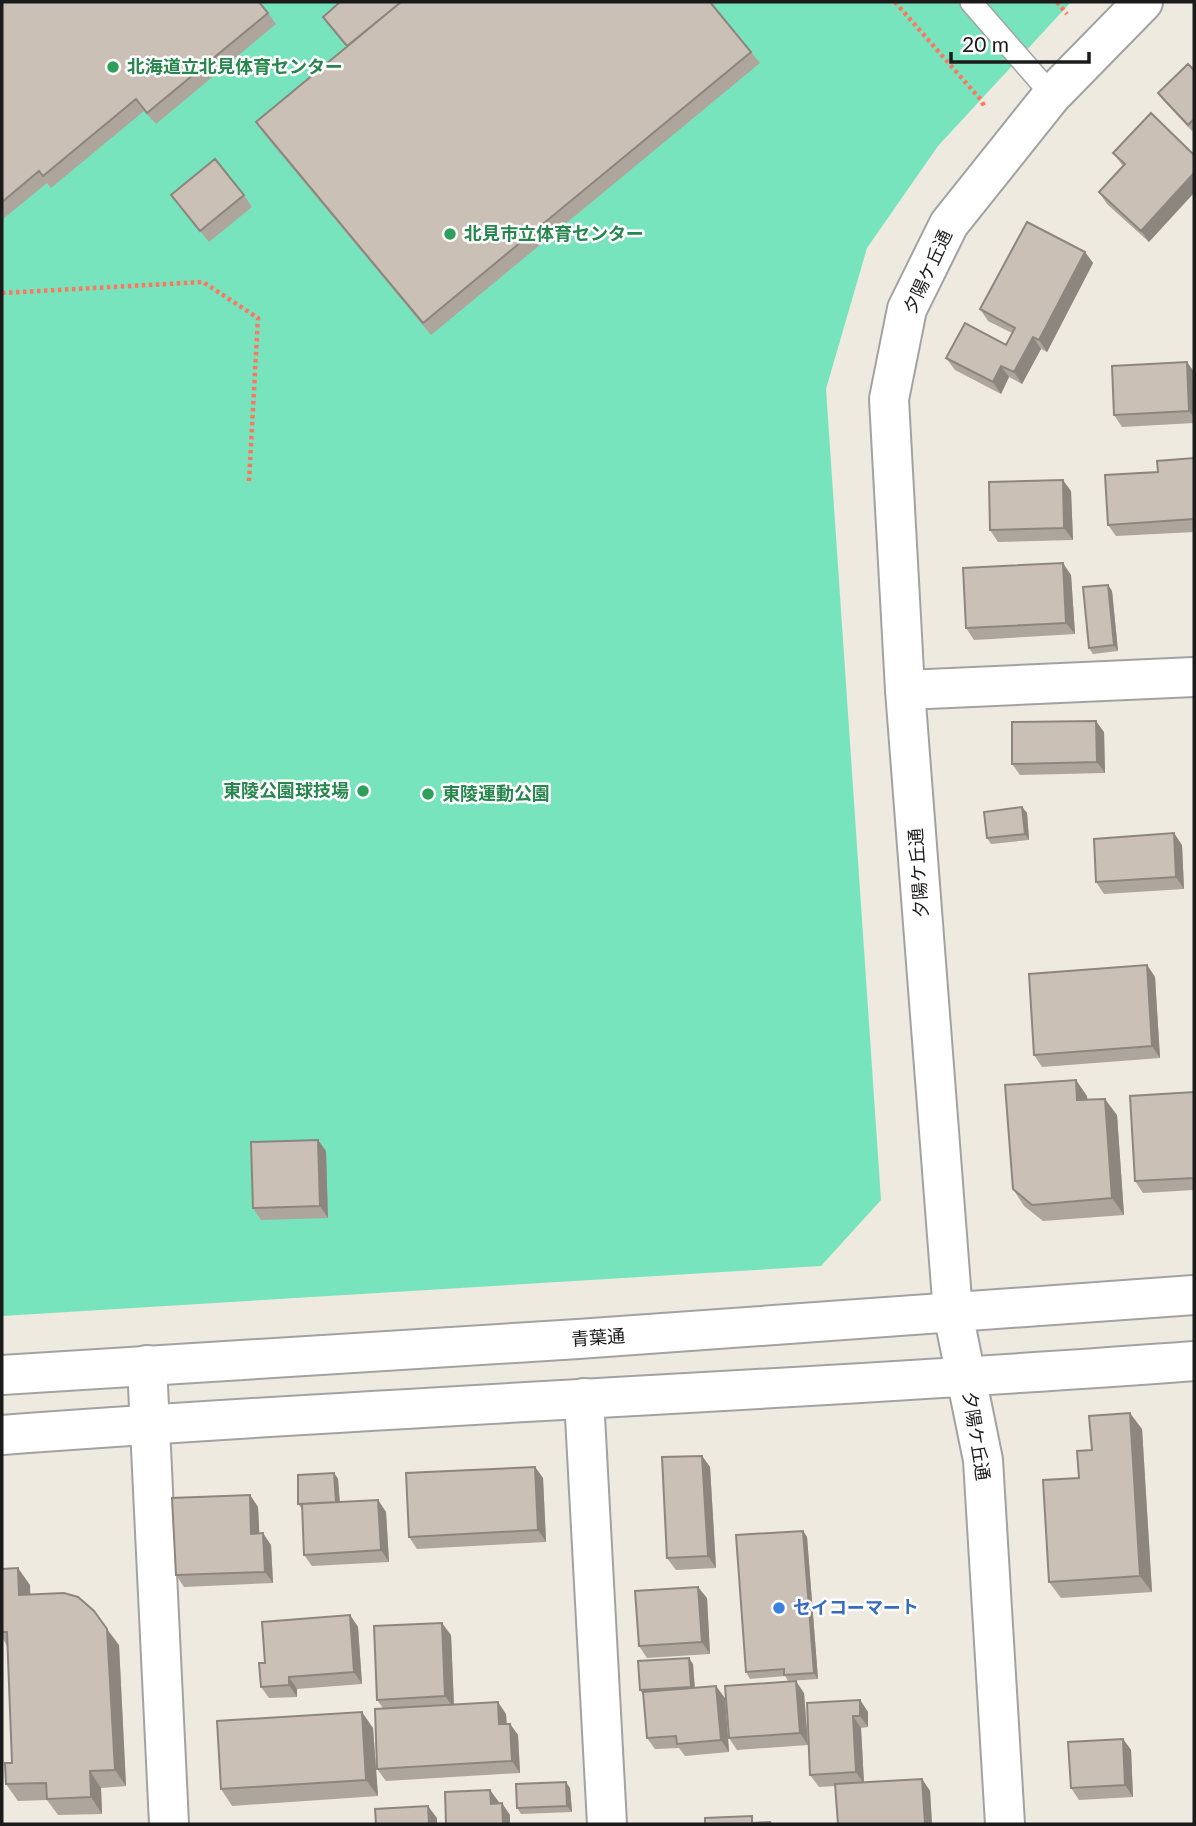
<svg xmlns="http://www.w3.org/2000/svg" width="1196" height="1826" font-family="Lato,'Noto Sans JP',sans-serif">
<style>
.pitch{fill:#77e4be}
.lines{fill:none;stroke-linecap:round;stroke-linejoin:round}
.service-casing{stroke:#a2a2a2;stroke-width:24}
.minor-casing{stroke:#a2a2a2;stroke-width:42}
.tertiary-casing{stroke:#a2a2a2;stroke-width:42}
.path{stroke:#ff7660;stroke-width:4.5;stroke-dasharray:3.5 3.5;stroke-linecap:butt}
.service{stroke:#fff;stroke-width:21}
.minor{stroke:#fff;stroke-width:38}
.tertiary{stroke:#fff;stroke-width:38}
.wall{fill:#aea59d}
.shaded-wall{fill:#8d867f}
.building{fill:#cac0b6;stroke:#8d867f;stroke-width:2}
.leisure-dot{fill:#2e9e5b;stroke:#fff;stroke-width:2.5}
.shop-dot{fill:#3f7fe0;stroke:#fff;stroke-width:2.5}
.labels{text-anchor:middle;stroke-width:5;stroke-linejoin:round;paint-order:stroke}
.leisure-label{font-size:18px;font-weight:bold;fill:#27864d;stroke:#fff;text-anchor:start}
.street-label{font-size:18px;fill:#1b1b1b;stroke:#fff}
.shop-label{font-size:18px;font-weight:bold;fill:#366cbe;stroke:#fff;text-anchor:start}
</style>
<rect width="100%" height="100%" fill="#eeeae0"/>
<!-- pitch -->
<path class="pitch" d="M2,2H1071L938,146L867,248L826,389L881,1200L821,1266L2,1316Z"/>
<g class="lines">
<defs>
<path id="service" d="M971,2L1052,95"/>
<path id="minor" d="M905,690L1194,677
M147,1365L169,1824
M584,1398L607,1824"/>
<path id="tertiary" d="M2,1375L578,1339L1194,1295
M2,1435C399,1405 797,1391 1194,1361
M1005,1824L983,1460L953,1313L905,690L889,399L907,309L949,224L1052,95L1143,2"/>
</defs>
<!-- service casing -->
<use href="#service" class="service-casing"/>
<!-- minor casing -->
<use href="#minor" class="minor-casing"/>
<!-- tertiary casing -->
<use href="#tertiary" class="tertiary-casing"/>
<!-- path -->
<path class="path" d="M895,2L981,100L985,108
M1057,2L1067,14
M2,293L203,282L258,318L249,481"/>
<!-- service -->
<use href="#service" class="service"/>
<!-- minor -->
<use href="#minor" class="minor"/>
<!-- tertiary -->
<use href="#tertiary" class="tertiary"/>
</g>
<!-- wall -->
<path class="wall" d="M2,2L268,13L276,24L156,124L144,111L51,188L47,183L3,219L2,217Z
M323,17L751,52L760,63L431,335L264,134L256,122L347,47Z
M1194,70V129L1192,131L1162,99L1158,93Z
M1151,113L1149,242L1107,204L1099,192L1123,166L1113,153Z
M171,195H244L252,207L209,242Z
M1085,252L1093,263L1047,352L1041,349L1022,384L1009,377L1001,394L955,370L946,358L1006,345L1012,333L988,321L980,309Z
M1187,362L1194,372V423L1122,427L1114,415Z
M1194,458V532L1116,536L1108,525L1158,472Z
M1071,491L1073,540L998,542L990,530Z
M1071,575L1075,634L974,640L966,628Z
M1108,585L1112,591L1118,651L1093,654L1089,648Z
M1104,732L1105,773L1020,775L1012,764Z
M1022,807L1027,813L1029,840L991,844L987,838Z
M1182,845L1184,889L1104,894L1096,882Z
M1147,965L1155,977L1160,1058L1042,1067L1034,1055Z
M1194,1092V1190L1143,1193L1135,1181Z
M1087,1096V1100L1117,1115L1124,1215L1043,1221L1024,1206L1013,1189Z
M318,1140L326,1151L328,1218L261,1220L253,1208Z
M1142,1429L1152,1592L1061,1598L1049,1582L1079,1478L1092,1450Z
M702,1456L710,1467L716,1568L676,1570L667,1558Z
M535,1467L543,1478L546,1542L417,1549L409,1537Z
M334,1473L338,1479L340,1502L378,1500L386,1512L389,1562L312,1566L304,1555L303,1510L298,1504Z
M250,1495L258,1507L259,1533L271,1545L273,1583L184,1587L176,1575Z
M803,1531L807,1537L818,1679L788,1681L785,1676L750,1679L746,1672Z
M2,1569L30,1585V1595L119,1645L126,1786L101,1788L102,1814L58,1815L47,1800L18,1801L6,1784L12,1763L7,1646L2,1637Z
M707,1598L710,1654L647,1658L639,1646Z
M350,1615L358,1627L362,1684L297,1689V1697L269,1698L261,1687L265,1663Z
M451,1635L454,1705L506,1714L507,1724H510L518,1735L520,1773L386,1781L377,1769L383,1708L377,1700Z
M693,1664L695,1688L725,1698L729,1752L685,1756L679,1748L655,1749L647,1738L643,1695L640,1690Z
M804,1693L808,1745L737,1750L729,1738Z
M860,1700L868,1712V1727L861,1728L864,1783L922,1779L930,1791L932,1824H838L836,1786L819,1787L810,1775Z
M373,1728L378,1796L232,1806L221,1789Z
M1123,1739L1131,1750L1133,1797L1079,1800L1071,1788Z
M570,1788L572,1812L521,1814L517,1808Z"/>
<!-- shaded-wall -->
<path class="shaded-wall" d="M1194,173V193L1149,242L1141,231Z
M1085,252L1093,263L1047,352L1039,340Z
M1033,337L1041,349L1022,384L1014,372Z
M1187,362L1194,372V417L1189,411Z
M1001,366L1009,377L1001,394L993,382Z
M1063,480L1071,491L1073,540L1064,528Z
M1063,563L1071,575L1075,634L1066,623Z
M1108,585L1112,591L1118,651L1114,645Z
M1096,721L1104,732L1105,773L1097,762Z
M1022,807L1027,813L1029,840L1025,834Z
M1174,833L1182,845L1184,889L1176,877Z
M1147,965L1155,977L1160,1058L1152,1046Z
M1076,1080L1087,1096L1089,1117L1077,1100Z
M1105,1099L1117,1115L1124,1215L1112,1198Z
M318,1140L326,1151L328,1218L320,1206Z
M1130,1413L1142,1429L1152,1592L1140,1576Z
M702,1456L710,1467L716,1568L708,1556Z
M535,1467L543,1478L546,1542L538,1530Z
M334,1473L338,1479L340,1508L336,1502Z
M250,1495L258,1507L260,1545L251,1534Z
M378,1500L386,1512L389,1562L381,1550Z
M803,1531L807,1537L818,1679L814,1673Z
M263,1533L271,1545L273,1583L265,1572Z
M18,1568L30,1585L31,1612L19,1595Z
M698,1587L707,1598L710,1654L702,1642Z
M350,1615L358,1627L362,1684L354,1672Z
M442,1623L451,1635L454,1708L445,1696Z
M107,1629L119,1645L126,1786L115,1770Z
M689,1658L693,1664L695,1693L691,1687Z
M289,1677L297,1689V1697L289,1685Z
M796,1681L804,1693L808,1745L800,1733Z
M716,1686L725,1698L729,1752L721,1740Z
M860,1700L868,1712V1727L860,1716Z
M498,1702L506,1714L507,1736L499,1724Z
M362,1712L373,1728L378,1796L366,1780Z
M853,1716L861,1728L864,1784L856,1772Z
M510,1724L518,1735L520,1773L512,1761Z
M1123,1739L1131,1750L1133,1797L1125,1785Z
M90,1771L101,1788L102,1814L91,1797Z
M922,1779L930,1791L932,1824H925Z
M566,1782L570,1788L572,1812L567,1806Z
M490,1790L499,1802V1816L491,1804Z
M502,1803L510,1815V1824H503Z
M428,1806L437,1818V1824H429Z"/>
<!-- building -->
<path class="building" d="M2,2H259L268,13L147,113L136,99L43,176L39,171L2,202Z
M340,2H401L347,46L323,17Z
M401,2H710L751,52L423,323L256,122Z
M1188,64L1194,70V119L1188,125L1158,93Z
M1151,113L1194,155V173L1141,231L1099,192L1125,164L1113,153Z
M215,159L244,195L200,231L171,195Z
M1027,222L1085,252L1039,340L1033,337L1014,372L1001,366L993,382L946,358L965,323L1006,345L1015,328L980,309Z
M1187,362L1189,411L1114,415L1112,366Z
M1194,458V519L1108,525L1105,475L1158,472L1157,461Z
M1063,480L1064,528L990,530L989,482Z
M1063,563L1066,623L966,628L963,568Z
M1108,585L1114,645L1089,648L1083,587Z
M1096,721L1097,762L1012,764V722Z
M1022,807L1025,834L987,838L984,812Z
M1174,833L1176,877L1096,882L1094,839Z
M1147,965L1152,1046L1034,1055L1029,974Z
M1076,1080L1077,1100L1105,1099L1112,1198L1032,1205L1013,1189L1005,1085Z
M1194,1092V1178L1135,1181L1130,1096Z
M318,1140L320,1206L253,1208L251,1142Z
M1130,1413L1140,1576L1049,1582L1043,1480L1079,1478L1077,1451L1092,1450L1089,1416Z
M702,1456L708,1556L667,1558L662,1457Z
M535,1467L538,1530L409,1537L406,1473Z
M334,1473L336,1502L298,1504V1475Z
M250,1495L251,1534L263,1533L265,1572L176,1575L172,1498Z
M378,1500L381,1550L304,1555L302,1504Z
M803,1531L814,1673L784,1675V1669L746,1672L736,1535Z
M18,1568L19,1595L64,1593L78,1597L94,1611L107,1629L115,1770L90,1771L91,1797L47,1799L46,1783L6,1784L5,1763H12L7,1632H2V1569Z
M698,1587L702,1642L639,1646L635,1591Z
M350,1615L354,1672L289,1677V1685L261,1687L259,1663H265L262,1622Z
M442,1623L445,1696L377,1700L374,1626Z
M689,1658L691,1687L640,1690L638,1661Z
M796,1681L800,1733L729,1738L725,1686Z
M716,1686L721,1740L677,1744L676,1736L647,1738L643,1692Z
M860,1700V1716H853L856,1772L810,1775L807,1703Z
M498,1702L499,1724H510L512,1761L377,1769L375,1709Z
M362,1712L366,1780L221,1789L217,1721Z
M1123,1739L1125,1785L1071,1788L1068,1742Z
M922,1779L925,1824H838L835,1784Z
M566,1782L567,1806L517,1808L516,1784Z
M490,1790L491,1804L502,1803L503,1824H446L445,1792Z
M428,1806L429,1824H376L375,1809Z
M752,1816V1823L770,1822L771,1824H705V1818Z"/>
<!-- markers -->
<g class="leisure-dot">
<circle cx="113" cy="67" r="7"/>
<circle cx="450" cy="234" r="7"/>
<circle cx="363" cy="791" r="7"/>
<circle cx="428" cy="794" r="7"/>
</g>
<circle class="shop-dot" cx="779" cy="1608" r="7"/>
<g class="labels">
<!-- leisure labels -->
<g class="leisure-label">
<text x="127" y="73">北海道立北見体育センター</text>
<text x="464" y="240">北見市立体育センター</text>
<text x="349" y="797" text-anchor="end">東陵公園球技場</text>
<text x="442" y="800">東陵運動公園</text>
</g>
<!-- street labels -->
<g class="street-label">
<text transform="translate(928 272) rotate(-65)" y="6">夕陽ケ丘通</text>
<text transform="translate(919 873) rotate(-94)" y="6">夕陽ケ丘通</text>
<text transform="translate(598 1338) rotate(-4)" y="6">青葉通</text>
<text transform="translate(976 1436) rotate(81)" y="6">夕陽ケ丘通</text>
</g>
<!-- shop labels -->
<g class="shop-label">
<text x="793" y="1614">セイコーマート</text>
</g>
</g>
<!-- border -->
<rect width="1196" height="1826" fill="none" stroke="#1b1b1b" stroke-width="7"/>
<!-- scale -->
<path d="M951 52v10h138v-10" fill="none" stroke="#1b1b1b" stroke-width="3.5"/>
<text x="962" y="52" font-size="21" fill="#1b1b1b" stroke="#ffffff" stroke-width="5" paint-order="stroke">20 m</text>
</svg>
